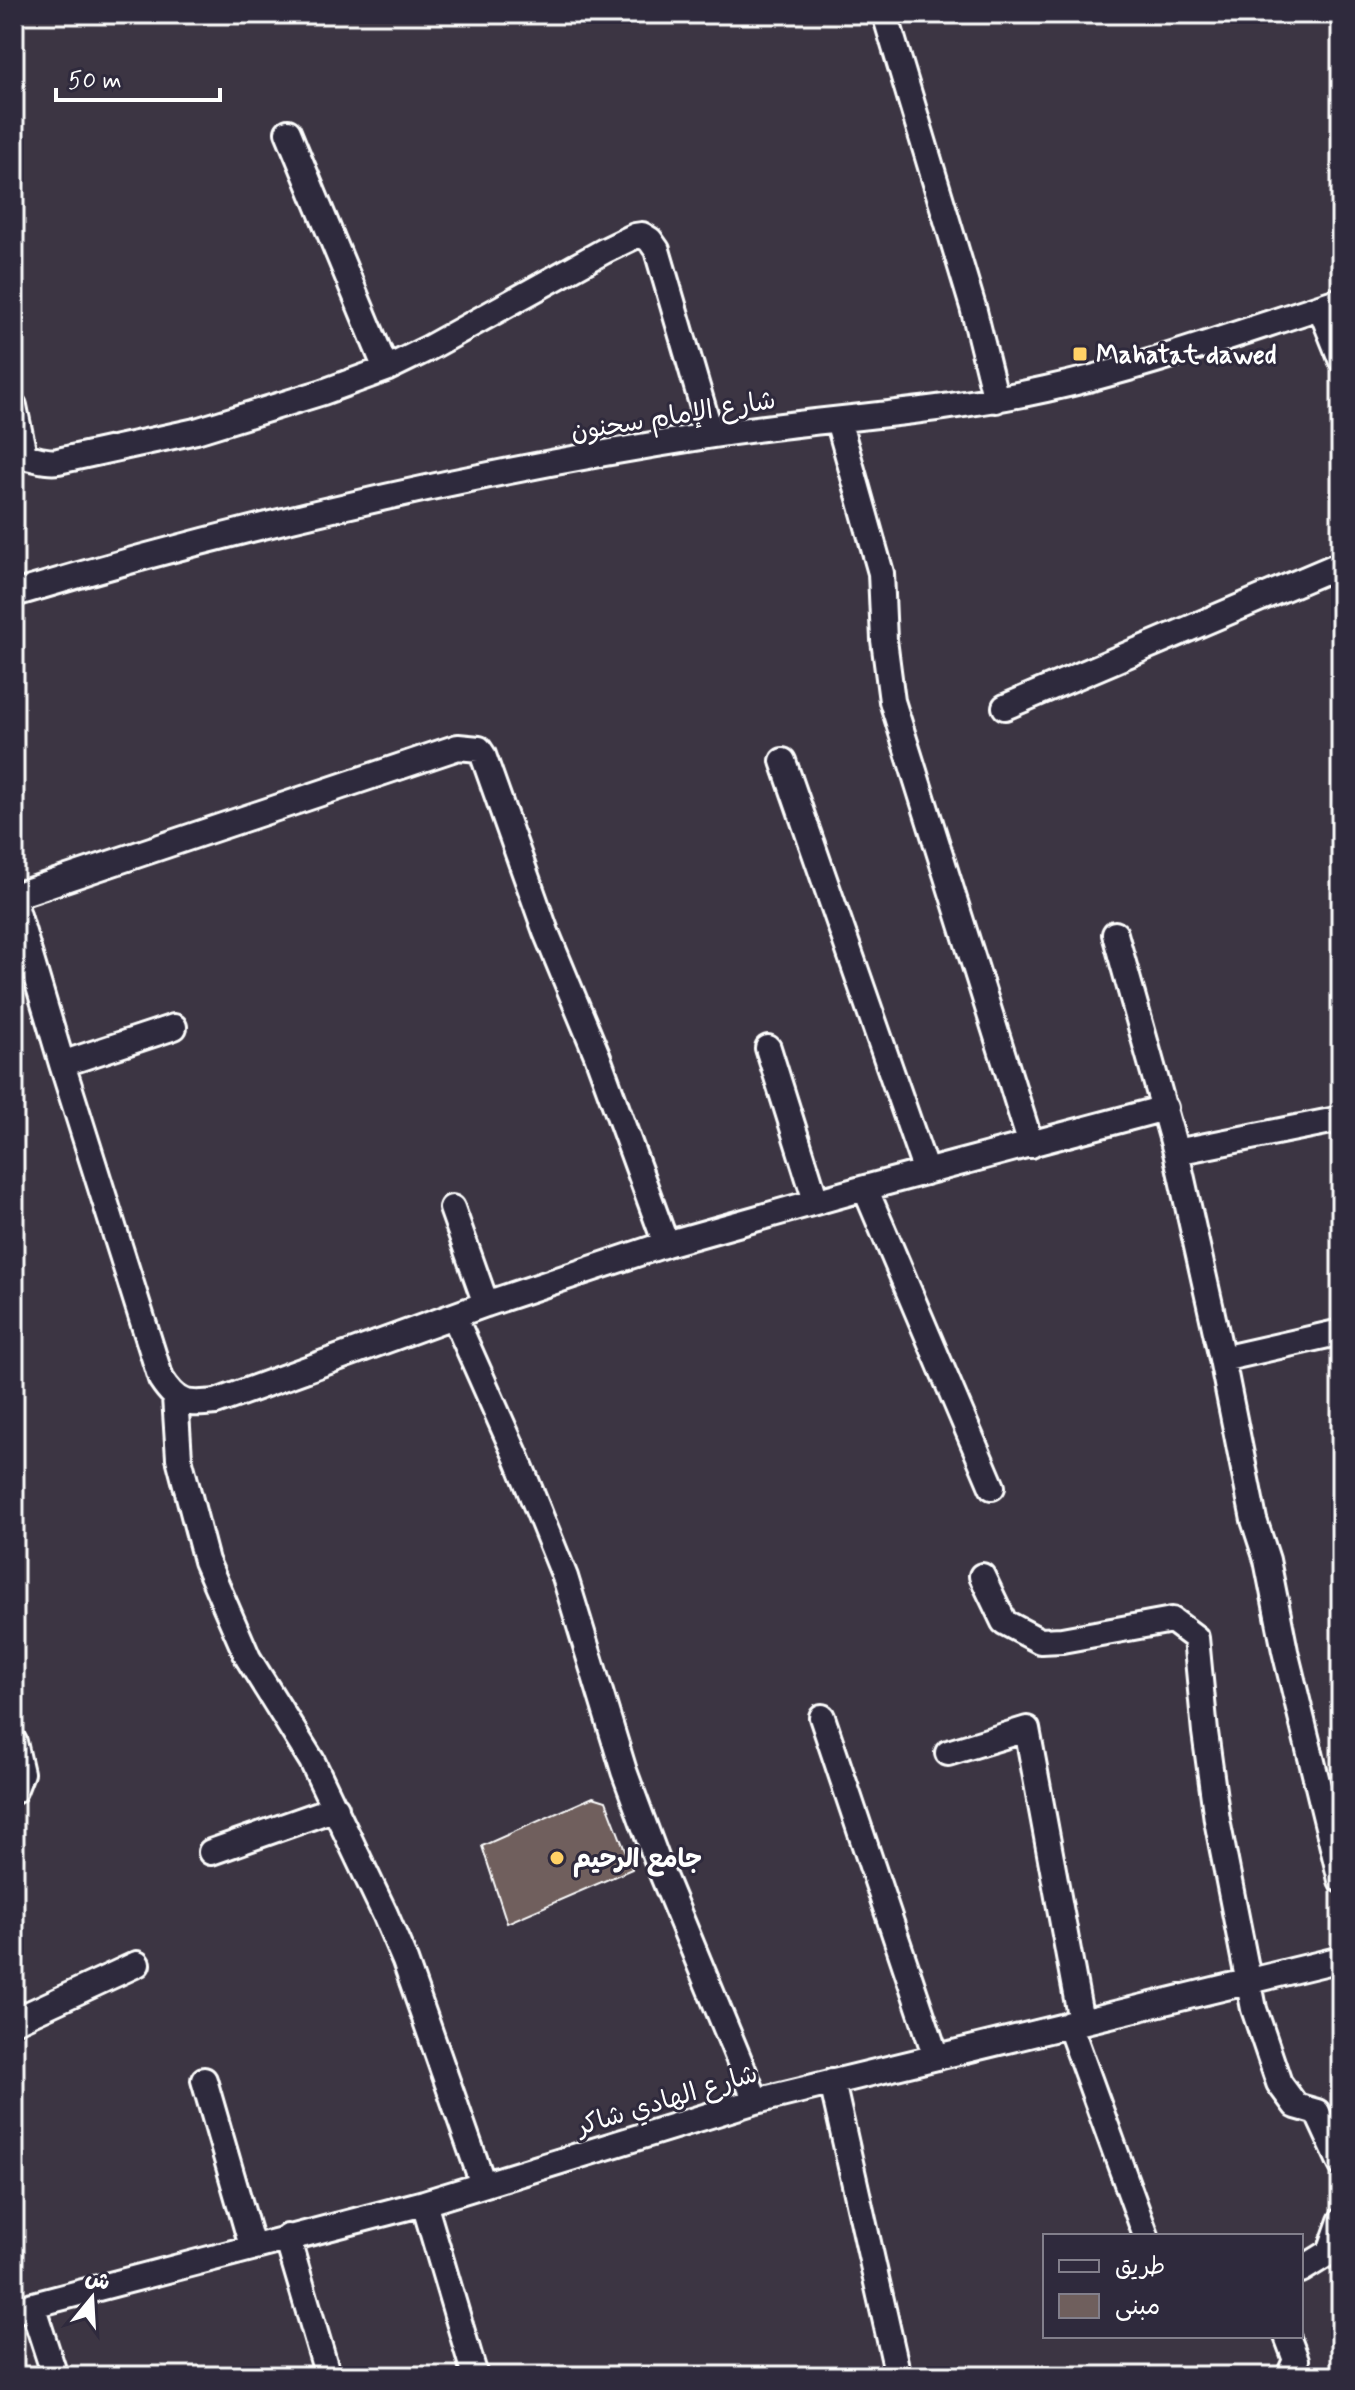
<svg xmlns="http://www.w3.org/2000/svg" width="1355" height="2390" font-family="Mynerve,'Playpen Sans Arabic',sans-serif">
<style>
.building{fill:#6f5f5d;stroke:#fff;stroke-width:2}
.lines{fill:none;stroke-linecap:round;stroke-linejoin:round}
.minor-casing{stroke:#fff;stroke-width:30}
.minor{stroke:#2f2a3d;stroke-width:24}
.poi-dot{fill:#ffd166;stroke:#2f2a3d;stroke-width:3}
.labels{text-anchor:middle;stroke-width:6;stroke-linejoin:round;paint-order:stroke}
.poi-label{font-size:26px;font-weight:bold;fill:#fff;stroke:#2f2a3d;text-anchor:start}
.street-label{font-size:26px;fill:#fff;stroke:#2f2a3d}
</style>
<rect width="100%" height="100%" fill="#3c3543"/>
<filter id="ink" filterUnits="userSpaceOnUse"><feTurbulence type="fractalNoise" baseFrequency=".0125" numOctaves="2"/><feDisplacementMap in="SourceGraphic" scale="16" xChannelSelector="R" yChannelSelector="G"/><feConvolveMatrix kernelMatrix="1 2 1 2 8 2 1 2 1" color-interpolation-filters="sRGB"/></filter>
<g filter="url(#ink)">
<!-- building -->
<path class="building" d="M593,1797L606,1801L632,1869L507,1923L482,1846Z"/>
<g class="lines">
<defs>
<path id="minor" d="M885,14L973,307L996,400
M288,132L386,369
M1320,307L1341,359
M14,406L24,455
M838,420L881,573L884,640L892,701L1031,1145
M14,457C30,454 42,464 58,461L196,431L323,392L386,369L427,349L604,251L635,236L642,235L650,240L657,250L711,435
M14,594C239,527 476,472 707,436C820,418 935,414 1046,389C1147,367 1243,331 1341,300
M1005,707L1341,564
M783,761L926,1172
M14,896L458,747L479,749L483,755L546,932L597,1055L666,1244
M14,902L62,1064L161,1379C178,1405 187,1405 216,1402L486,1304L666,1244L865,1188L1165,1108
M1115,934L1176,1152L1341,1119
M768,1048L816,1201
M62,1064L174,1027
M1176,1152L1222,1359
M865,1188L992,1487
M452,1208L486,1304
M454,1316L517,1458L565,1577L624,1771L661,1871L756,2101
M1341,1332L1222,1359L1254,1520L1267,1560L1285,1651L1341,1880
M175,1397L179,1458L206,1561L248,1658L312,1761L385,1914L405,1961L483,2184
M982,1576L1004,1622L1040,1641L1062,1640L1172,1620L1196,1638L1205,1732L1217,1820L1254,2009L1279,2083L1296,2106L1317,2112L1341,2164
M822,1717L936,2057
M14,1742L21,1773L14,1791
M948,1753L1027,1729L1081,2021
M211,1852L336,1808
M14,2021L137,1964
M1069,2024L1146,2236
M204,2080L252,2246
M832,2082L898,2376
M424,2203L475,2376
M287,2237L328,2376
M1301,2270L1330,2252L1341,2221
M32,2305L55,2376
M14,2310L424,2203L756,2101L1341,1959
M1287,2336L1296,2360L1289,2376"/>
</defs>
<!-- minor casing -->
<use href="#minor" class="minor-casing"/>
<!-- minor -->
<use href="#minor" class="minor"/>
</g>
</g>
<!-- markers -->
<g class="poi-dot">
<rect x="1072" y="346" width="16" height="16" rx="4"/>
<circle cx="557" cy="1858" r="8"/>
</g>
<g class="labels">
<!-- poi labels -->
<g class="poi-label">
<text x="1096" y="363">Mahatat dawed</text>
<text x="573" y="1867">جامع الرحيم</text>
</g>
<!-- street labels -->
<g class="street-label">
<text transform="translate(673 415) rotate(-9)" y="9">شارع الإمام سحنون</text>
<text transform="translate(667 2099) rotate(-17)" y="9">شارع الهادي شاكر</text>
</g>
</g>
<!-- margin -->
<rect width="1355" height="2390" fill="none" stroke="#2f2a3d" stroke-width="48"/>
<rect x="24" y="24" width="1307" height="2342" fill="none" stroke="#fff" stroke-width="3" filter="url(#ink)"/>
<!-- legend -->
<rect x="1043" y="2234" width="260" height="104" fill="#2f2a3d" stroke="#827f8b" stroke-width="2"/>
<rect x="1059" y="2260" width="40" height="12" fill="#2f2a3d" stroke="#827f8b" stroke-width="2"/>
<text x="1115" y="2274" font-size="24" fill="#ffffff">طريق</text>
<rect x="1059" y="2294" width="40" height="24" fill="#6f5f5d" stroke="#827f8b" stroke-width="2"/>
<text x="1115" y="2314" font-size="24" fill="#ffffff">مبنى</text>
<!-- north arrow -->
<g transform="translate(92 2298) rotate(18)" stroke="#2f2a3d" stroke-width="6" paint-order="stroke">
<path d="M0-6L14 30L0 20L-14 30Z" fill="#ffffff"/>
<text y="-12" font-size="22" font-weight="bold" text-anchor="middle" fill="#ffffff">ش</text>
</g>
<!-- scale -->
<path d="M56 88v12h164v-12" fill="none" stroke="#ffffff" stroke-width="4"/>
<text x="68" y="88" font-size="24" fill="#ffffff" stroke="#2f2a3d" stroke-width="6" paint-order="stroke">50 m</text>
</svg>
